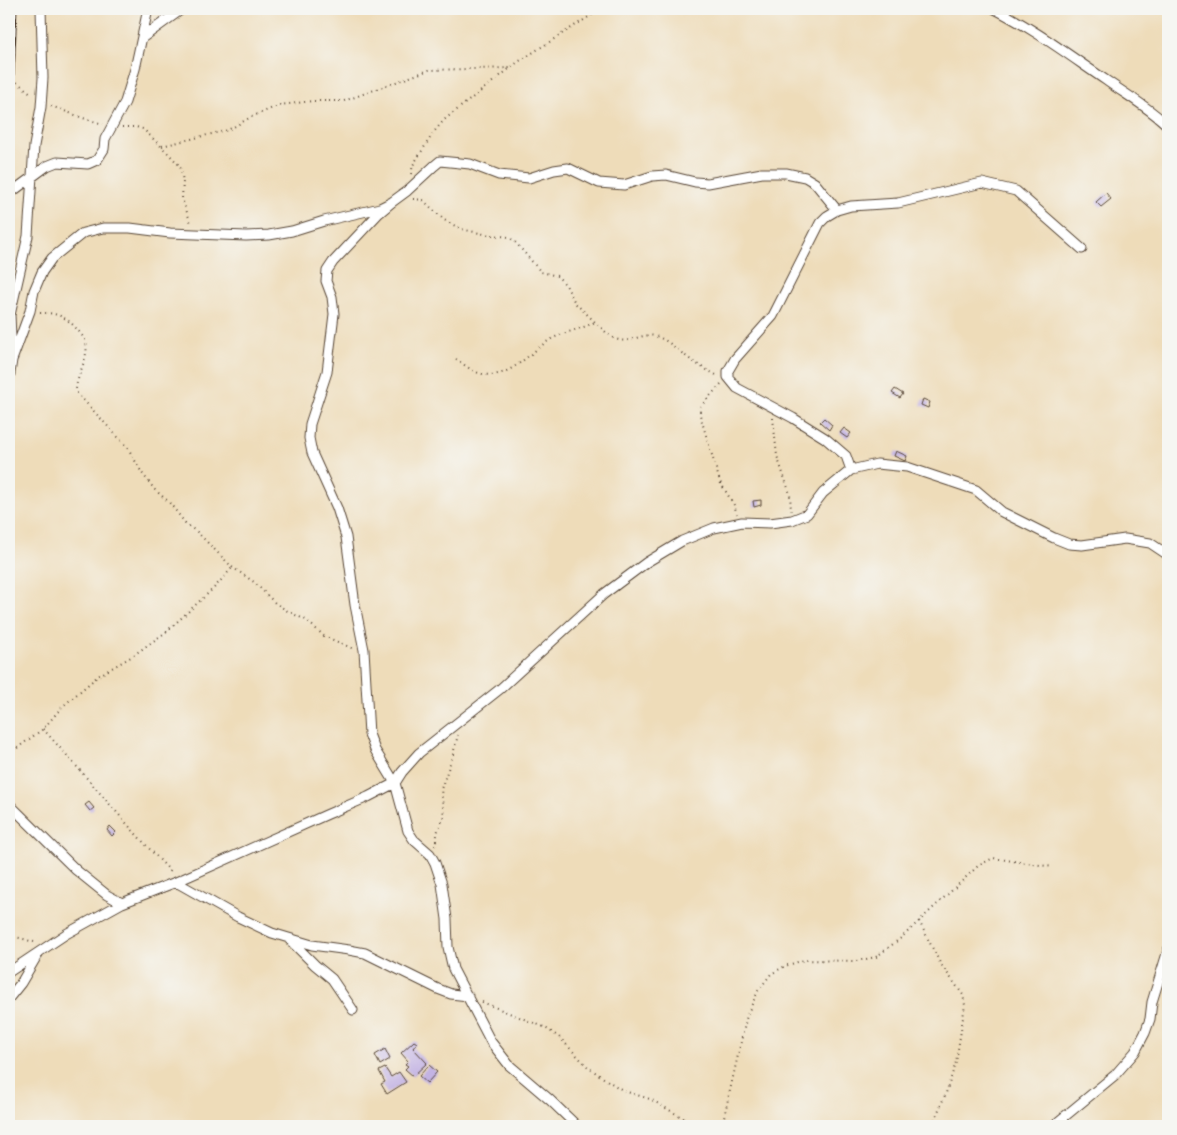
<svg xmlns="http://www.w3.org/2000/svg" width="1177" height="1135" font-family="'Indie Flower',sans-serif">
<style>
.building{fill:#c3b3e3}
.lines{fill:none;stroke-linecap:round;stroke-linejoin:round}
.street-casing{stroke:#564535;stroke-width:11}
.path{stroke:#564535;stroke-width:2;stroke-dasharray:1 4;stroke-linecap:butt}
.street{stroke:#fff;stroke-width:9}
.rail-casing{stroke:#3b2a1e;stroke-width:5}
.rail{stroke:#f6f6f2;stroke-width:3;stroke-dasharray:9;stroke-linecap:butt}
</style>
<rect width="100%" height="100%" fill="#f6f6f2"/>
<filter id="ink" filterUnits="userSpaceOnUse"><feTurbulence type="fractalNoise" baseFrequency=".02" numOctaves="2"/><feDisplacementMap in="SourceGraphic" scale="10" xChannelSelector="R" yChannelSelector="G"/><feConvolveMatrix kernelMatrix="1 2 1 2 8 2 1 2 1" color-interpolation-filters="sRGB"/></filter>
<filter id="wash" filterUnits="userSpaceOnUse"><feTurbulence type="fractalNoise" baseFrequency=".0096" numOctaves="4" result="noise"/><feDisplacementMap in="SourceGraphic" scale="20" xChannelSelector="R" yChannelSelector="G"/><feGaussianBlur stdDeviation="1.12" result="paint"/><feColorMatrix in="noise" values="0 0 0 0 0 0 0 0 0 0 0 0 0 0 0 0 0 1.4 0 .05"/><feComposite in="paint" operator="in"/></filter>
<g filter="url(#wash)">
<rect width="100%" height="100%" fill="#eedcb9"/>
<g id="blocks">
<!-- building -->
<path class="building" d="M1106,193L1111,199L1101,207L1096,202Z
M895,389L903,394L900,398L892,393Z
M923,399L930,402L928,408L921,405Z
M824,418L832,425L829,430L820,422Z
M844,428L851,433L847,438L840,433Z
M896,451L907,456L905,461L894,456Z
M761,500V505L754,507L753,501Z
M89,802L94,808L90,811L85,805Z
M110,826L116,832L112,836L107,830Z
M414,1041L417,1043L413,1048L427,1063L413,1076L405,1069L408,1066L405,1064L408,1061L401,1053Z
M385,1049L390,1059L380,1065L375,1055Z
M429,1065L437,1072L427,1083L419,1076Z
M385,1068L391,1077L399,1072L406,1082L387,1094L381,1084L385,1082L379,1071Z"/>
</g>
</g>
<g filter="url(#ink)">
<use href="#blocks" fill-opacity="0" stroke="#564535" stroke-width="1"/>
<g class="lines">
<defs>
<path id="street" d="M995,9C1034,29 1070,56 1107,81C1128,96 1150,108 1168,126
M142,38L182,9
M9,194L47,166L57,162L88,164L97,160L104,149L105,139L125,102L135,69L148,9
M392,202L379,213L333,262L327,271L326,281L332,297L334,314L327,372L310,424L309,438L312,453L337,508L346,537L355,605L364,650L369,734L375,750L395,783L408,831L414,840L430,854L435,863L442,884L447,919L448,947L453,969L491,1042L509,1065L550,1100L577,1126
M12,360L30,311L34,291L42,272L52,258L83,233L103,228H130L170,233L246,236L269,235L292,231L324,221L380,208L392,202L407,191L434,166L440,161L470,164L499,175L529,178L554,170L568,168L599,183L624,185L652,176L666,175L695,182L708,183L762,173H786L805,177L815,183L837,210
M9,380L12,360L10,315L28,236L34,146L41,107L43,78L41,9
M851,470L846,456L825,438L793,418L737,388L728,377V371L735,359L773,316L820,223L827,216L837,210L851,206L898,203L982,183L1016,191L1082,249
M9,804L76,870L107,895L122,903
M176,882L238,917L272,933L312,945L349,950L365,953L438,989L451,994L468,996
M288,938L315,965L332,979L353,1010
M9,972L66,934L122,903L176,882L328,814L368,797L395,783L402,772L419,753L500,689L604,594L647,562L682,541L714,528L742,522L770,523L792,520L807,514L823,493L851,470L877,464L907,467L976,490L1002,512L1054,538L1069,544L1082,545L1125,539L1150,543L1168,555
M9,998L21,983L38,954
M1053,1126L1115,1075L1135,1052L1145,1033L1150,1019L1152,1002L1168,950"/>
</defs>
<!-- street casing -->
<use href="#street" class="street-casing"/>
<!-- path -->
<path class="path" d="M9,76L32,94
M51,106L83,118L103,124
M122,127H136L143,129L168,153L180,166L183,181L182,199L191,223
M162,146L228,130L251,117L280,105L313,101H344L429,70L510,68
M411,174L413,165L434,132L444,120L518,62L601,9
M413,199L423,200L444,220L461,229L484,234L509,237L516,243L541,272L557,276L566,285L575,303L610,336C629,348 638,332 655,336C669,340 679,352 691,360C699,366 709,371 718,376
M40,313C62,312 71,321 84,338C93,353 75,376 76,392L128,448L142,473L155,490L168,501L186,524L197,532L232,567L254,582L275,603L289,612L306,620L324,636L354,649
M456,359C462,363 469,369 476,372C506,384 526,355 548,341C562,332 580,330 595,322
M721,384L700,407V415L720,482L734,505L737,514
M773,418L777,456L790,494L791,511
M43,729C87,777 128,827 173,874
M9,754L43,729L62,707L98,676L131,657L166,632L214,588L232,568
M435,846L438,830L444,817L441,789L452,758L458,735
M919,921L940,963L963,995L965,1005L956,1062L946,1093L932,1126
M9,935L34,942
M482,1002L544,1027L559,1037L589,1068L608,1081L624,1091L650,1099L697,1126
M722,1126L747,1015L758,991L771,974L785,966L804,960L856,961L876,957L901,938L978,866L993,858L1053,867"/>
<!-- street -->
<use href="#street" class="street"/>
<defs>
<path id="rail" d="M9,143L15,9"/>
</defs>
<!-- rail casing -->
<use href="#rail" class="rail-casing"/>
<!-- rail -->
<use href="#rail" class="rail"/>
</g>
</g>
<!-- margin -->
<rect width="1177" height="1135" fill="none" stroke="#f6f6f2" stroke-width="30"/>
</svg>
